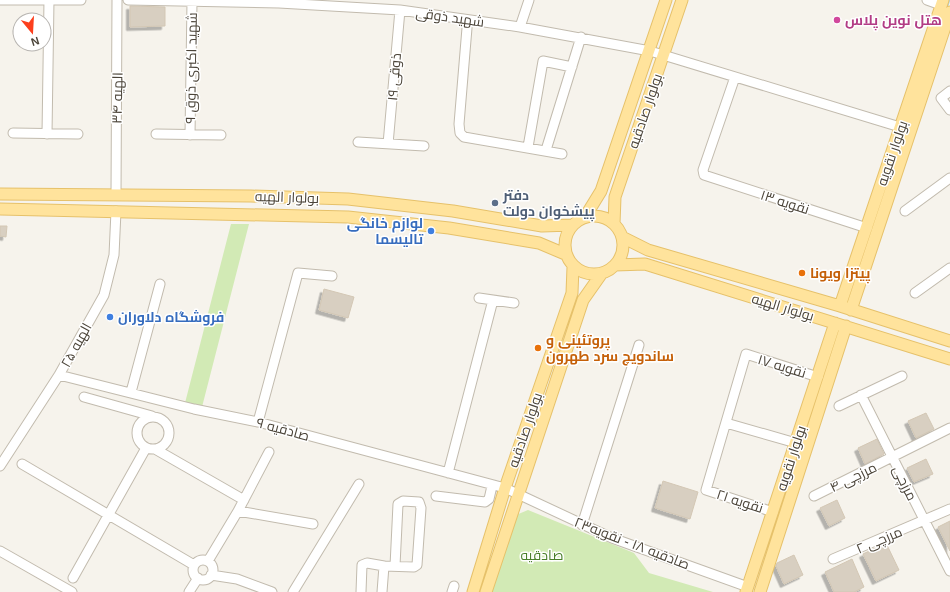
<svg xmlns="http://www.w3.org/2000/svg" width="950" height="592" font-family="Helvetica,Cairo,sans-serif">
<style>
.green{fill:#d2eab5}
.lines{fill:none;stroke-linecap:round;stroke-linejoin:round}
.stream{stroke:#a9d4f2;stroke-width:2.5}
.building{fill:#d8cfc1;stroke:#d3c7b4;filter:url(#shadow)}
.minor-casing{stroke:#c2bbae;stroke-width:11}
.major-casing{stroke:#e6c16a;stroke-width:13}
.minor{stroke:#fff;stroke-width:9}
.major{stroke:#ffe39c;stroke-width:11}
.hotel-dot{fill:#d1479c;stroke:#fff;stroke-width:1.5}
.service-dot{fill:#5c6f8a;stroke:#fff;stroke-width:1.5}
.shop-dot{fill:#3f7fe0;stroke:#fff;stroke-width:1.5}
.food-dot{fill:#e8710a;stroke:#fff;stroke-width:1.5}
.labels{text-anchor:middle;stroke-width:3;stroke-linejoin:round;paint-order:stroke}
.street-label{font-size:14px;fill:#4b4439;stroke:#fff}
.hotel-label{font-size:14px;font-weight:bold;fill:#b23c85;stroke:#fff;text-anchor:start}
.service-label{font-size:14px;font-weight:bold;fill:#4e5e75;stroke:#fff;text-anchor:start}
.shop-label{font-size:14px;font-weight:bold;fill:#366cbe;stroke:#fff;text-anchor:end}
.food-label{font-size:14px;font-weight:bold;fill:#c56008;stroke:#fff;text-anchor:start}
.park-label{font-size:14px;fill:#4a7f2a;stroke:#fff}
</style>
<defs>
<filter id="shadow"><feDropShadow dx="-3.5" dy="3.5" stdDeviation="0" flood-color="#0004"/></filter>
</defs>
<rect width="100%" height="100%" fill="#f6f3ec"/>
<!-- green -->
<path class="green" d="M231,224H249L202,407L185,403Z
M528,510L634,553L649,573L713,592H491L516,515Z"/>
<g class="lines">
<!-- stream -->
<path class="stream" d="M946,10L949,0"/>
</g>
<!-- building -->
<path class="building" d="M130,6L165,7V26L130,27Z
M0,226H7L6,237L0,236Z
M324,289L354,297L348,318L319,310Z
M926,413L934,429L916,438L908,421Z
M877,439L884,454L865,464L858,448Z
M926,459L933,474L914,482L907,468Z
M663,481L698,492L690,519L655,508Z
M837,500L845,518L829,526L820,508Z
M950,521V551L938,527Z
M886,543L899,570L876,581L863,554Z
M794,555L803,575L784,584L776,566L777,563Z
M852,559L864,587L854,592H834L825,572Z"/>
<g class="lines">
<defs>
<path id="minor" d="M0,0H81
M128,0L279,3L400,10L520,27L650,51L900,127
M927,0L941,5
M520,27L529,0
M467,28L459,124L460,133L464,137L562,154
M735,77L703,170L704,175L867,228
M950,91L941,98L950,110
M13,133L78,134
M47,134L49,0
M156,134L221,135
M190,135L192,2
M358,142L424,146
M388,144L400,10
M528,147L543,61L572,67
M546,150L581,37
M116,195L117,0
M905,211L950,178
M915,293L950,268
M479,298L514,303
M59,375L194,409L258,422L505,488L612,538L748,587
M131,392L160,284
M861,395L950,571
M84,397L152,416
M839,406L902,376
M137 433a16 16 0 1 1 32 0a16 16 0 1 1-32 0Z
M258,422L298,273L332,276
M726,423L796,443
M155,449L244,500
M22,464L194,565
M0,466L59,375L104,295L114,255L116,211
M448,473L493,300
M436,496L485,502L489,499L492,486
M814,496L950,428
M238,511L313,524
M773,512L706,490L746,354L818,377
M582,525L639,345
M0,551L72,592
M833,559L950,509
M193 570a10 10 0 1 1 20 0a10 10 0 1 1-20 0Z
M208,561L238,511L269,452
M384,566L414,567L417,565L421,508L419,502L403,501L398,504L395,566
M211,575L237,579L272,592
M73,578L146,448
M189,592L198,578
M293,592L359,484
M361,592L362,565L367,563L384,566L382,592
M452,592L454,586"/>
<path id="major" d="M0,194L251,196L348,199L453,211L542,226L572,225
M0,209L348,217L449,228L539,243L565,254
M565 245a29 29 0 1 1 58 0a29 29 0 1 1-58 0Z
M585,217L601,191L666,0
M614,224L615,197L682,0
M622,237L648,250L840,306L950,341
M615,265L645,264L950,359
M840,306L943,0
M851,310L950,12
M473,592L505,488L572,293L573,267
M486,592L583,300L602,273
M746,592L835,323
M760,592L846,326"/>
</defs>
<!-- minor casing -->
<use href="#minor" class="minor-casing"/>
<!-- major casing -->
<use href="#major" class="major-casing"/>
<!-- minor -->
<use href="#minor" class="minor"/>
<!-- major -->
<use href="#major" class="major"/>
</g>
<!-- markers -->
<circle class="hotel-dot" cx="837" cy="20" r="4"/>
<circle class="service-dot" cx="495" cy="203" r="4"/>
<g class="shop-dot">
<circle cx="431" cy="231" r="4"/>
<circle cx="110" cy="317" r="4"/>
</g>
<g class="food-dot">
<circle cx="802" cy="273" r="4"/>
<circle cx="538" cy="348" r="4"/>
</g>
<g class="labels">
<!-- street labels -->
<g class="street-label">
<text transform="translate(450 17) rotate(8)" y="5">شهید ذوقی</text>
<text transform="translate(191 68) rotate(-89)" y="5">شهید اکبری ذوق ۹</text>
<text transform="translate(394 77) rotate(-85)" y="5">ذوقی ۱۹</text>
<text transform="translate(117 98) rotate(-89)" y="5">الهیه ۳۴</text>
<text transform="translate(645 111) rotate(-71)" y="5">بولوار صادقیه</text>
<text transform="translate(892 153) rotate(-71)" y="5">بولوار نقویه</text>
<text transform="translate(287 197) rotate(2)" y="5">بولوار الهیه</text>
<text transform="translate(785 202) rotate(18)" y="5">نقویه ۱۳</text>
<text transform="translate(783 307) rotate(17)" y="5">بولوار الهیه</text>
<text transform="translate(76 345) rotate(-61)" y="5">الهیه ۲۵</text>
<text transform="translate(782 366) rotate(17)" y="5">نقویه ۱۷</text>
<text transform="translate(283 429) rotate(15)" y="5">صادقیه ۹</text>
<text transform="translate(525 430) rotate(-71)" y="5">بولوار صادقیه</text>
<text transform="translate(791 458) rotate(-72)" y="5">بولوار نقویه</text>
<text transform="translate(853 477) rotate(-26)" y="5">مرزچی ۴</text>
<text transform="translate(905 483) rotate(64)" y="5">مرزچی</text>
<text transform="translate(740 501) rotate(18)" y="5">نقویه ۲۱</text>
<text transform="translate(879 540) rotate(-23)" y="5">مرزچی ۲</text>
<text transform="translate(632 543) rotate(21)" y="5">صادقیه ۱۸ - نقویه۲۳</text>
</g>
<!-- hotel labels -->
<g class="hotel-label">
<text x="845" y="25">هتل نوین پلاس</text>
</g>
<!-- service labels -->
<g class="service-label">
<text x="503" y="200">دفتر<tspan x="503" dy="16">پیشخوان دولت</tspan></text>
</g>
<!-- shop labels -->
<g class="shop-label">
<text x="423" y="228">لوازم خانگی<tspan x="423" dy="16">تالیسما</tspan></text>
<text x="118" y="322" text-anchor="start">فروشگاه دلاوران</text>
</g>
<!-- food labels -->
<g class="food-label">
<text x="810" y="278">پیتزا ویونا</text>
<text x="546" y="345">پروتئینی و<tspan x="546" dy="16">ساندویچ سرد طهرون</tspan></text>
</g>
<!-- park labels -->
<g class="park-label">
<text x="542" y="560">صادقیه</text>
</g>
</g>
<!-- north arrow -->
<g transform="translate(32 32) rotate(162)"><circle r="19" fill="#ffffff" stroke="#b7b4b0"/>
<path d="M0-3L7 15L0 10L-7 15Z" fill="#fc3f1d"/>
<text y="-6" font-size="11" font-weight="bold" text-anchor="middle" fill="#4b4439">N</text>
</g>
</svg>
